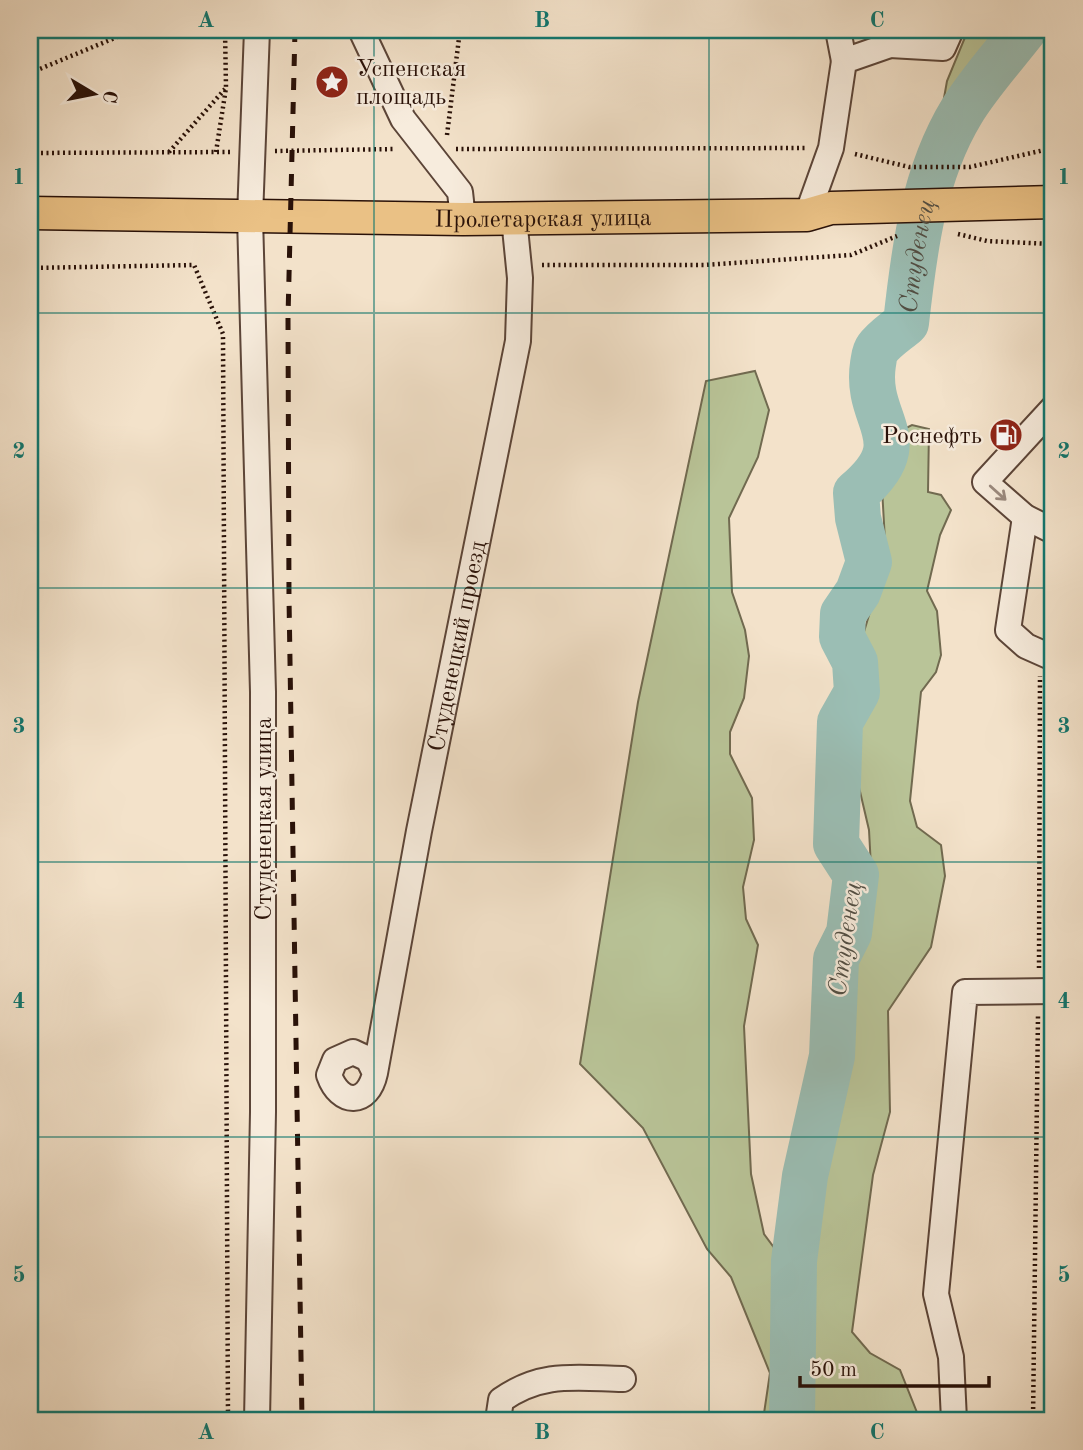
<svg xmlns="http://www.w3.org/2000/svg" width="1083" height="1450" font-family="'Old Standard TT',serif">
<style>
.green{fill:#b9c498;stroke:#716a50;stroke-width:2}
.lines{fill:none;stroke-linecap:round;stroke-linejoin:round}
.river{stroke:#9bbeb4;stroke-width:46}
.minor-casing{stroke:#5c4538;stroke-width:28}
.major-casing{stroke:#291108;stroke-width:35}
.path{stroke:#291108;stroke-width:4.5;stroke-dasharray:2 3.5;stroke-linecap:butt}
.minor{stroke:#f7ecdd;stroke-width:24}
.major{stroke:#eac185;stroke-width:32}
.rail{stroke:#291108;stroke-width:5;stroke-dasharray:12 12;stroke-linecap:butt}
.oneway{stroke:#9a897d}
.grid{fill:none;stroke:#0f766e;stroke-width:2;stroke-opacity:0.55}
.labels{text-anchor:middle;stroke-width:5;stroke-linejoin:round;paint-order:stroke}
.poi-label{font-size:24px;fill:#291108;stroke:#f7ecdd;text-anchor:start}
.street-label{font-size:24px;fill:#291108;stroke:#f7ecdd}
.water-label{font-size:26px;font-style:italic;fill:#514e44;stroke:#f7ecdd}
.neatline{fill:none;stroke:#0f766e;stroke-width:2.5}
.grid-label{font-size:23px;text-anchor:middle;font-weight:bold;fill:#0f766e}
</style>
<rect width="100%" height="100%" fill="#f3e2ca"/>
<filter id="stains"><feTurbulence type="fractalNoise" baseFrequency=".00286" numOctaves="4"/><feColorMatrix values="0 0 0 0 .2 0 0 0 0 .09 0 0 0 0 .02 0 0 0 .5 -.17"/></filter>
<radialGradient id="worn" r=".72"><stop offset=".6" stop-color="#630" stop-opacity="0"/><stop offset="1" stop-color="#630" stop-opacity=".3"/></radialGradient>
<!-- green -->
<path class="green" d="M968,30H1013L960,100L944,98L947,81Z
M755,371L769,410L758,457L729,518L732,592L745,630L749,656L744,698L730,732V754L752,798L754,840L743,887L746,919L758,945L744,1026L751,1174L764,1234L784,1261L802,1256L814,1238L846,991L872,886L869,830L858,783L860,645L886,559L882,488L896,433L912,425L929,429L928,492L941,495L951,510L940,535L927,591L937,611L941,655L936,672L921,692L910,801L917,827L941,845L945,876L931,947L888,1011L890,1112L873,1175L852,1332L870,1353L900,1370L920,1420H763L770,1373L731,1277L707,1249L643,1128L580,1064L638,702L706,381Z"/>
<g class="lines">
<!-- river -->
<path class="river" id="s1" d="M792,1420L794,1261L805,1176L832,1056L836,959L849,933L856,875L836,844L840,722L857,692L855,662L842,637L843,614L858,592L869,562L858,518L856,493C919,439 864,423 873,364C874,359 874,353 877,349C884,339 897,331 906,323C914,251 923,175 962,111C979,83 1003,57 1024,30"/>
<defs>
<g id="minor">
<path d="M257,30L250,217L263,692V1112L257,1420"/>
<path d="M361,30L403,119L460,192L463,219"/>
<path d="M838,30L844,61"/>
<path d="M890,45L943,48L951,30"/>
<path d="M807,215L831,148L844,61L890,45L900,30"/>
<path d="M1053,408L985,482L1025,517L1053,531"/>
<path d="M1025,517L1008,630L1026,646L1053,658"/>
<path id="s2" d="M375,1073L368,1059L353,1052L335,1060L329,1075C340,1106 368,1106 375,1073L419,831L518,341L520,278L514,218"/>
<path d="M498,1420L501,1400C542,1371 576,1378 623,1379"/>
<path d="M954,1420L951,1357L936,1294L965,992L1053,991"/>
</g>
<g id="major">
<path id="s3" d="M30,213L463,219L807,215L831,208L1053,202"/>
</g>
</defs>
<!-- minor casing -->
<use href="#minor" class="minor-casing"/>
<!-- major casing -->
<use href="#major" class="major-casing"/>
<!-- path -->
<path class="path" d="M30,73L134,30
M447,135L460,30
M456,149L805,148
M275,151L395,149
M169,152L225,89
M216,152L226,88L225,30
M30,153L231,152
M855,154L909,167H970L1053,148
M958,234L987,241L1053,244
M542,265H704L851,255L897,236
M30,268L194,265L223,334L228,1420
M1048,629L1053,602
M1039,968L1040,676
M1033,1420L1038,1015"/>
<!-- minor -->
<use href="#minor" class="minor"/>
<!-- major -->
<use href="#major" class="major"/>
<!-- rail -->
<path class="rail" d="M295,30L288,317L289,598L302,1420"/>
</g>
<!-- one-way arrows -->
<defs><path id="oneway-shaft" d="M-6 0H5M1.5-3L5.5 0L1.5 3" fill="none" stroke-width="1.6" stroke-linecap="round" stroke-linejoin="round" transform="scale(1.75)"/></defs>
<use class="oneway" href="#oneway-shaft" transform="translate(998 493) rotate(42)"/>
<!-- grid -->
<path class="grid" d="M374,30V1420M709,30V1420M30,313H1053M30,588H1053M30,862H1053M30,1137H1053"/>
<!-- icons -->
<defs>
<symbol id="sight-disc" viewBox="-11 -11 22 22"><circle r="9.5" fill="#8f2418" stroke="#f7ecdd"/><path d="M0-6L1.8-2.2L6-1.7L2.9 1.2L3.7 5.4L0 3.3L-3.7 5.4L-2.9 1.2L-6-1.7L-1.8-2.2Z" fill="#fff"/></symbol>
<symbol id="fuel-disc" viewBox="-11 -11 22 22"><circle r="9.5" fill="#8f2418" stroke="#f7ecdd"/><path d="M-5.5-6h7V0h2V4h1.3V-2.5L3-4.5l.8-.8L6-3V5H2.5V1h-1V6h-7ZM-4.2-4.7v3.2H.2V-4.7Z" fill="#fff"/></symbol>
</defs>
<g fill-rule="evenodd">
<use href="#sight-disc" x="313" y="63" width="38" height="38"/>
<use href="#fuel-disc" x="987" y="416" width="38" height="38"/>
</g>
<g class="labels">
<!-- poi labels -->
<g class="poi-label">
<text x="356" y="76">Успенская<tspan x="356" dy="28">площадь</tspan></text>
<text x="982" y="443" text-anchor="end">Роснефть</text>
</g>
<!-- street labels -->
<g class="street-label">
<text dy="8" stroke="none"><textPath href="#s3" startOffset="513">Пролетарская улица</textPath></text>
<text dy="8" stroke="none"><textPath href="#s2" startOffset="574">Студенецкий проезд</textPath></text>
<text transform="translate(263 819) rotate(-90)" y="8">Студенецкая улица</text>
</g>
<!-- water labels -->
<g class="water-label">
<text dy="9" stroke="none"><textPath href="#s1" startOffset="1220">Студенец</textPath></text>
<text transform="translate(844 939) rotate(-82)" y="9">Студенец</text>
</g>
</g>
<!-- margin -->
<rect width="1083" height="1450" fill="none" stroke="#f3e2ca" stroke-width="77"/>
<!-- north arrow -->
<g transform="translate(94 94) rotate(100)" stroke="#f7ecdd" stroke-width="5" paint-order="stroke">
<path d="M0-5L12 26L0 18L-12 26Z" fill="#291108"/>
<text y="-10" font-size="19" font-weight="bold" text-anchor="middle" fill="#291108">С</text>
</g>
<!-- scale -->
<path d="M800 1376v10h189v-10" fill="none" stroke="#291108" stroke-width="3.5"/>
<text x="810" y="1376" font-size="21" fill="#291108" stroke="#f7ecdd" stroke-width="5" paint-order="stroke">50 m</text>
<rect x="38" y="38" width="1006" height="1374" class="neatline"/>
<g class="grid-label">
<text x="206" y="27">A</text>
<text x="542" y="27">B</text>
<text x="877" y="27">C</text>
<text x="19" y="184">1</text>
<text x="1064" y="184">1</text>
<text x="19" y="458">2</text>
<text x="1064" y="458">2</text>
<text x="19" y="733">3</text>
<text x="1064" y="733">3</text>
<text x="19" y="1008">4</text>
<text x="1064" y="1008">4</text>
<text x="19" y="1282">5</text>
<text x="1064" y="1282">5</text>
<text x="206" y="1439">A</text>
<text x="542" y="1439">B</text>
<text x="877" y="1439">C</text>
</g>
<rect width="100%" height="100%" filter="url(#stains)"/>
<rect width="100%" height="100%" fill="url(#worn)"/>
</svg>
